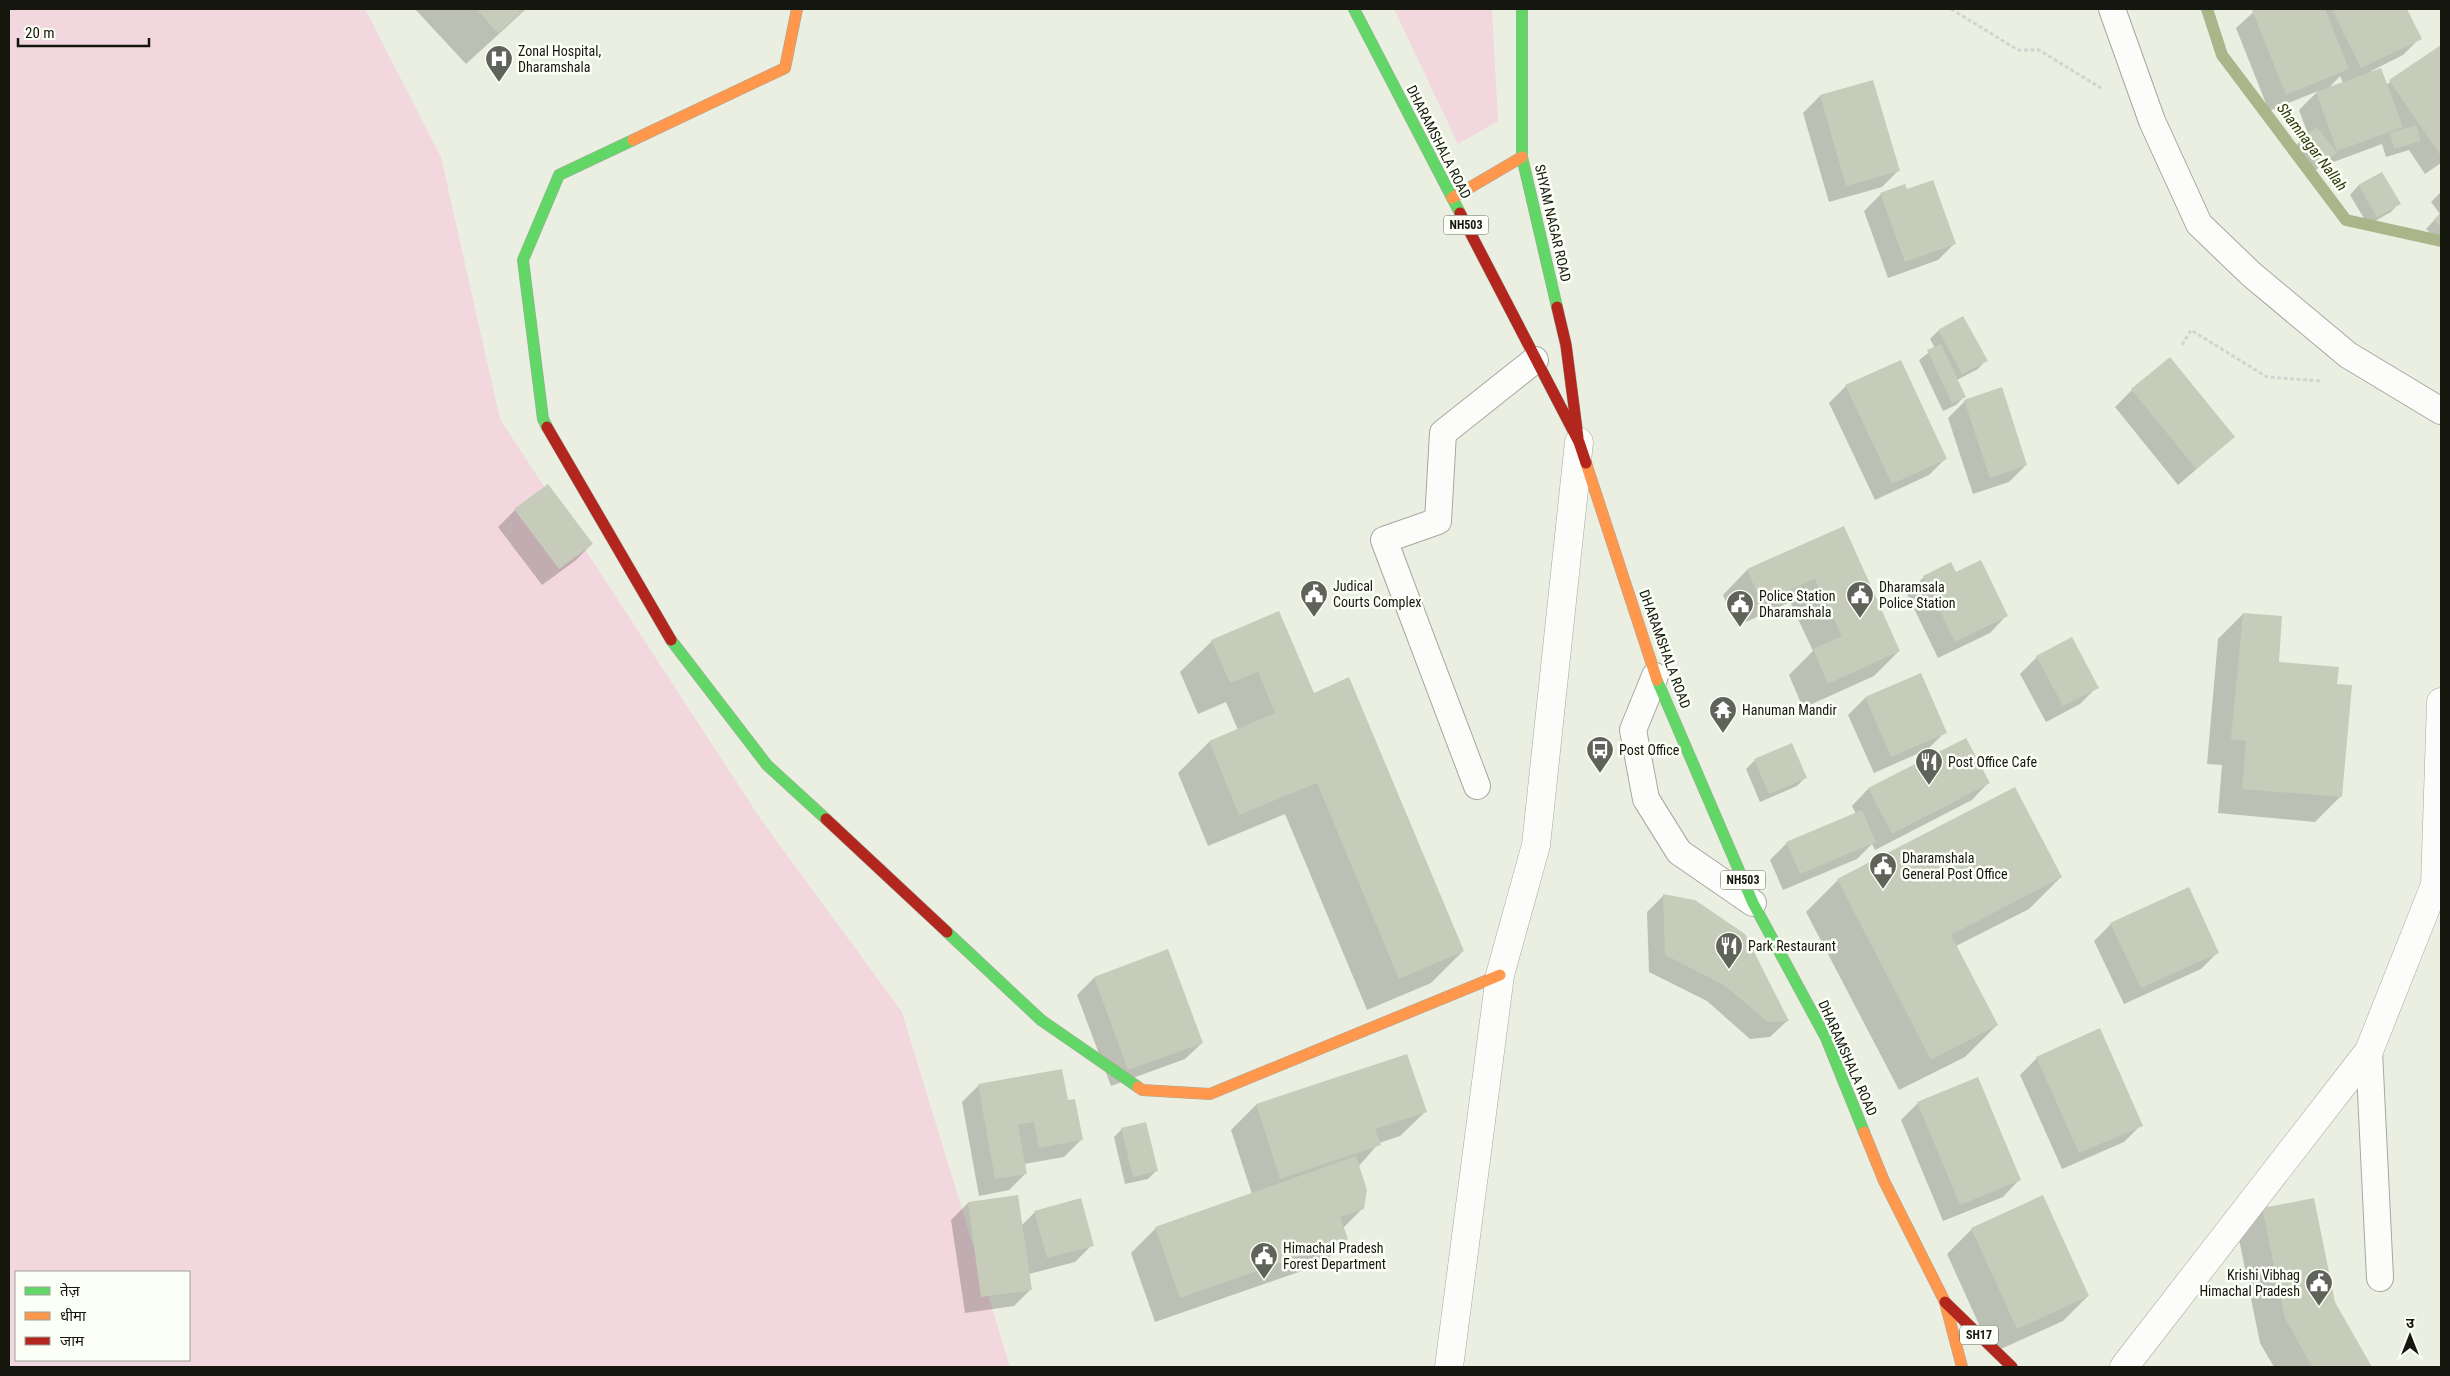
<svg xmlns="http://www.w3.org/2000/svg" width="2450" height="1376" font-family="'Roboto Condensed','Noto Sans Devanagari',sans-serif">
<style>
.green{fill:#f2d8de;fill-rule:evenodd}
.shadow{fill:#0003;fill-rule:evenodd}
.lines{fill:none;stroke-linecap:round;stroke-linejoin:round}
.stream{stroke:#aab58a;stroke-width:12}
.building{fill:#c7cbba}
.lane-casing{stroke:#a5a89f;stroke-width:28}
.street-casing{stroke:#a5a89f;stroke-width:29}
.fast-casing{stroke:#a5a89f;stroke-width:12}
.slow-casing{stroke:#a5a89f;stroke-width:12}
.jam-casing{stroke:#a5a89f;stroke-width:12}
.path{stroke:#d2d4d0;stroke-width:3;stroke-dasharray:4 2.5;stroke-linecap:butt}
.lane{stroke:#fcfdfb;stroke-width:26}
.street{stroke:#fcfdfb;stroke-width:28}
.fast{stroke:#63d668;stroke-width:11}
.slow{stroke:#ff974d;stroke-width:11}
.jam{stroke:#b3261e;stroke-width:11}
.labels{text-anchor:middle;stroke-width:5;stroke-linejoin:round;paint-order:stroke}
.shield{fill:#fcfff6;stroke:#5a5d54;stroke-width:1}
.shield-label{font-size:12px;font-weight:bold;fill:#15170f}
.poi-label{font-size:14px;fill:#15170f;stroke:#fcfff6;text-anchor:start}
.street-label{font-size:14px;fill:#15170f;stroke:#fcfff6}
.water-label{font-size:15px;font-style:italic;fill:#2d3509;stroke:#fcfff6}
</style>
<rect width="100%" height="100%" fill="#ebefe2"/>
<!-- green -->
<path class="green" d="M9,9H365L441,157L500,419L762,821L902,1012L1010,1367H9ZM16,1272H189V1360H16Z
M1394,9H1492L1498,121L1458,144Z"/>
<!-- shadow -->
<path class="shadow" d="M415,9H526L466,64Z
M2257,9H2406L2420,38L2403,55L2371,71L2386,85L2441,46V163L2425,174L2409,150L2386,157L2382,144L2320,167L2310,174L2292,149L2308,134L2299,110L2318,91L2269,111L2236,28ZM2340,76L2343,83L2328,89Z
M1872,82L1898,171L1882,187L1829,202L1803,113L1820,96Z
M2381,173L2399,203L2391,212L2368,225L2350,195L2358,186Z
M2441,192V242L2426,229L2440,214L2431,202Z
M1881,194L1955,243L1938,260L1888,278L1864,211Z
M1962,318L1986,360L1978,369L1957,380L1964,397L1956,405L1943,411L1919,360L1935,348L1930,339L1938,331Z
M1846,386L1946,458L1929,475L1875,500L1829,403Z
M2132,390L2234,437L2178,485L2115,407Z
M1965,401L2026,465L2009,482L1973,494L1948,418Z
M515,510L592,544L575,561L542,585L498,527Z
M1843,528L1899,651L1874,676L1803,708L1789,675L1813,651L1790,602L1737,626L1723,595L1747,570Z
M1955,574L2006,616L1990,633L1938,658L1907,594L1924,577Z
M2243,614L2277,663L2336,685L2340,797L2315,822L2218,813L2222,765L2207,764L2218,639Z
M1212,641L1313,694L1463,951L1431,983L1367,1010L1285,814L1208,846L1178,773L1209,742L1238,730L1226,702L1198,714L1180,672Z
M2037,657L2097,687L2080,704L2046,722L2020,674Z
M1920,675L1945,732L1928,749L1874,773L1848,715L1865,698Z
M1755,760L1805,778L1797,786L1760,802L1746,769Z
M1988,783L1972,800L1875,850L1872,844L1857,859L1783,890L1770,860L1787,843L1856,814L1852,806L1868,789Z
M2061,877L2029,909L1956,946L1997,1025L1965,1057L1899,1090L1806,912L1838,880Z
M1664,895L1787,1021L1770,1037L1750,1039L1707,1001L1649,972L1647,912Z
M2111,924L2218,952L2201,969L2124,1004L2094,941Z
M1094,978L1202,1043L1185,1059L1111,1086L1077,995Z
M1407,1055L1425,1112L1400,1136L1379,1143L1358,1167L1362,1209L1343,1228L1347,1239L1322,1264L1155,1322L1131,1253L1156,1228L1252,1194L1231,1130L1256,1105Z
M2037,1058L2141,1125L2124,1142L2062,1169L2020,1075Z
M979,1085L1067,1101L1081,1140L1064,1157L1024,1164L1026,1173L1009,1190L979,1196L962,1102Z
M1918,1103L2019,1180L2003,1197L1943,1221L1901,1120Z
M1122,1129L1157,1170L1148,1179L1125,1184L1114,1137Z
M968,1203L1022,1225L1035,1212L1092,1245L1075,1262L1029,1274L1031,1289L1014,1306L965,1313L951,1220Z
M2263,1209L2334,1303L2370,1367H2274L2260,1343L2238,1234Z
M1972,1229L2088,1296L2063,1321L1992,1353L1947,1254Z"/>
<g class="lines">
<!-- stream -->
<path class="stream" d="M2207,9L2222,55L2346,220L2441,241"/>
</g>
<!-- building -->
<path class="building" d="M476,9H525L498,33Z
M2325,9L2349,69L2286,95L2252,10Z
M2332,9H2407L2422,39L2361,68Z
M2441,45V156L2389,80Z
M2381,68L2403,127L2337,151L2316,92Z
M1873,80L1900,171L1846,186L1820,95Z
M2416,125L2421,141L2394,149L2390,133Z
M2317,127L2337,153L2319,167L2300,140Z
M2382,172L2401,204L2377,217L2358,185Z
M1933,180L1956,244L1905,262L1880,193L1905,184L1907,189Z
M2441,212V227L2434,220Z
M1963,316L1988,361L1962,374L1938,330Z
M1941,344L1966,397L1952,403L1927,350Z
M2170,357L2235,437L2196,469L2131,389Z
M1901,360L1947,459L1892,484L1845,385Z
M2002,387L2027,465L1990,478L1964,400Z
M548,484L593,544L559,569L514,509Z
M1844,526L1900,651L1828,684L1813,649L1842,636L1815,579L1761,602L1747,569Z
M1981,560L2008,616L1955,642L1923,576L1951,562L1956,572Z
M1279,611L1314,693L1349,677L1464,951L1399,979L1317,783L1239,815L1209,741L1275,713L1258,672L1230,683L1211,640Z
M2243,613L2282,616L2279,662L2339,667L2337,684L2352,685L2342,797L2242,789L2246,741L2231,739Z
M2072,637L2099,688L2063,706L2036,656Z
M1921,673L1947,733L1891,757L1865,697Z
M1966,738L1990,783L1892,834L1868,788Z
M1792,743L1807,778L1769,794L1754,759Z
M2015,787L2062,877L1951,935L1998,1025L1931,1060L1837,879Z
M1862,810L1876,842L1800,874L1786,842Z
M2189,887L2219,953L2141,988L2110,923Z
M1663,894L1695,900L1745,934L1789,1021L1768,1022L1724,985L1665,955Z
M1168,949L1203,1043L1128,1070L1094,977Z
M2100,1028L2143,1126L2079,1153L2036,1057Z
M1407,1054L1427,1112L1375,1129L1381,1145L1280,1179L1256,1104Z
M1062,1069L1068,1100L1075,1099L1083,1140L1039,1148L1034,1122L1018,1125L1027,1174L995,1179L978,1084Z
M1978,1077L2021,1180L1960,1205L1917,1102Z
M1146,1122L1158,1171L1133,1177L1121,1128Z
M1356,1156L1367,1190L1364,1209L1340,1217L1348,1239L1180,1298L1155,1227Z
M1018,1195L1032,1290L981,1297L968,1202Z
M2043,1195L2089,1296L2017,1329L1971,1228Z
M1081,1198L1094,1246L1047,1258L1034,1211Z
M2314,1198L2335,1302L2372,1367H2312L2285,1318L2262,1208Z"/>
<g class="lines">
<defs>
<path id="lane" d="M2112,9L2152,121L2199,224L2251,274L2348,355L2441,411
M1655,676L1633,730L1646,799L1679,852L1753,903
M1477,786L1384,540L1438,521L1443,433L1535,360
M2369,1051L2380,1278"/>
<path id="street" d="M1449,1367L1500,975L1536,845L1579,442
M2124,1367L2369,1051L2435,885L2441,702"/>
<path id="fast" d="M1354,9L1460,213
M1522,9V157L1557,307
M547,427L543,419L523,260L559,175L633,140
M671,640L767,765L826,819
M1657,680L1753,903L1826,1038L1864,1132
M947,932L1041,1020L1138,1087"/>
<path id="slow" d="M633,140L785,68L797,9
M1452,198L1522,157
M1586,463L1657,680
M1138,1087L1142,1090L1210,1094L1500,975
M1864,1132L1884,1181L1945,1302L1962,1367"/>
<path id="jam" d="M1460,213L1579,442L1586,463
M1557,307L1566,345L1578,438
M547,427L671,640
M826,819L947,932
M1945,1302L2012,1367"/>
</defs>
<!-- lane casing -->
<use href="#lane" class="lane-casing"/>
<!-- street casing -->
<use href="#street" class="street-casing"/>
<!-- fast casing -->
<use href="#fast" class="fast-casing"/>
<!-- slow casing -->
<use href="#slow" class="slow-casing"/>
<!-- jam casing -->
<use href="#jam" class="jam-casing"/>
<!-- path -->
<path class="path" d="M1951,9L2018,50H2039L2101,88
M2182,345L2191,330L2267,377L2321,381"/>
<!-- lane -->
<use href="#lane" class="lane"/>
<!-- street -->
<use href="#street" class="street"/>
<!-- fast -->
<use href="#fast" class="fast"/>
<!-- slow -->
<use href="#slow" class="slow"/>
<!-- jam -->
<use href="#jam" class="jam"/>
</g>
<!-- icons -->
<defs>
<symbol id="hospital-pin" viewBox="-11 -11 22 30"><path d="M0 17L-7.5 6A9.5 9.5 0 1 1 7.5 6Z" fill="#606359" stroke="#fcfff6"/><path d="M-5-5h3v3.5h4V-5h3V5h-3V1.5h-4V5h-3Z" fill="#fff"/></symbol>
<symbol id="civic-pin" viewBox="-11 -11 22 30"><path d="M0 17L-7.5 6A9.5 9.5 0 1 1 7.5 6Z" fill="#606359" stroke="#fcfff6"/><path d="M-.6-6.5H3V-4.5H.6V-3L4-1V1h2V6H-6V1h2V-1L-.6-3ZM-1.2 2.5V6h2.4V2.5Z" fill="#fff"/></symbol>
<symbol id="temple-pin" viewBox="-11 -11 22 30"><path d="M0 17L-7.5 6A9.5 9.5 0 1 1 7.5 6Z" fill="#606359" stroke="#fcfff6"/><path d="M0-6L5-2H3V0L6.5 2.5H4V6H1.5V3h-3V6H-4V2.5H-6.5L-3 0V-2H-5Z" fill="#fff"/></symbol>
<symbol id="bus-pin" viewBox="-11 -11 22 30"><path d="M0 17L-7.5 6A9.5 9.5 0 1 1 7.5 6Z" fill="#606359" stroke="#fcfff6"/><path d="M-5-6H5V4H4V6H2V4H-2V6H-4V4H-5ZM-3.5-4V0h7V-4ZM-3.5 1.2v1.5H-2V1.2ZM2 1.2v1.5H3.5V1.2Z" fill="#fff"/></symbol>
<symbol id="restaurant-pin" viewBox="-11 -11 22 30"><path d="M0 17L-7.5 6A9.5 9.5 0 1 1 7.5 6Z" fill="#606359" stroke="#fcfff6"/><path d="M-5-6h1v4h1v-4h1v4h1v-4h1v5L-1.5 .5V6h-2V.5L-5-1ZM5-6V6H3V1.5H1.5Q1.5-4 5-6Z" fill="#fff"/></symbol>
</defs>
<g fill-rule="evenodd">
<use href="#hospital-pin" x="483" y="43" width="32" height="43"/>
<use href="#civic-pin" x="1298" y="578" width="32" height="43"/>
<use href="#civic-pin" x="1844" y="579" width="32" height="43"/>
<use href="#civic-pin" x="1724" y="588" width="32" height="43"/>
<use href="#temple-pin" x="1707" y="694" width="32" height="43"/>
<use href="#bus-pin" x="1584" y="734" width="32" height="43"/>
<use href="#restaurant-pin" x="1913" y="746" width="32" height="43"/>
<use href="#civic-pin" x="1867" y="850" width="32" height="43"/>
<use href="#restaurant-pin" x="1713" y="930" width="32" height="43"/>
<use href="#civic-pin" x="1248" y="1240" width="32" height="43"/>
<use href="#civic-pin" x="2303" y="1267" width="32" height="43"/>
</g>
<g class="labels">
<!-- shield labels -->
<g class="shield">
<rect x="1443.5" y="215.5" width="45" height="19" rx="4"/>
<rect x="1720.5" y="870.5" width="45" height="19" rx="4"/>
<rect x="1960" y="1325.5" width="38" height="19" rx="4"/>
</g>
<g class="shield-label">
<text x="1466" y="229">NH503</text>
<text x="1743" y="884">NH503</text>
<text x="1979" y="1339">SH17</text>
</g>
<!-- poi labels -->
<g class="poi-label">
<text x="518" y="56">Zonal Hospital,<tspan x="518" dy="16">Dharamshala</tspan></text>
<text x="1333" y="591">Judical<tspan x="1333" dy="16">Courts Complex</tspan></text>
<text x="1879" y="592">Dharamsala<tspan x="1879" dy="16">Police Station</tspan></text>
<text x="1759" y="601">Police Station<tspan x="1759" dy="16">Dharamshala</tspan></text>
<text x="1742" y="715">Hanuman Mandir</text>
<text x="1619" y="755">Post Office</text>
<text x="1948" y="767">Post Office Cafe</text>
<text x="1902" y="863">Dharamshala<tspan x="1902" dy="16">General Post Office</tspan></text>
<text x="1748" y="951">Park Restaurant</text>
<text x="1283" y="1253">Himachal Pradesh<tspan x="1283" dy="16">Forest Department</tspan></text>
<text x="2300" y="1280" text-anchor="end">Krishi Vibhag<tspan x="2300" dy="16">Himachal Pradesh</tspan></text>
</g>
<!-- street labels -->
<g class="street-label">
<text transform="translate(1439 142) rotate(63)" y="5">DHARAMSHALA ROAD</text>
<text transform="translate(1553 223) rotate(77)" y="5">SHYAM NAGAR ROAD</text>
<text transform="translate(1665 649) rotate(70)" y="5">DHARAMSHALA ROAD</text>
<text transform="translate(1848 1058) rotate(66)" y="5">DHARAMSHALA ROAD</text>
</g>
<!-- water labels -->
<g class="water-label">
<text transform="translate(2312 147) rotate(53)" y="5">Shamnagar Nallah</text>
</g>
</g>
<!-- border -->
<rect width="2450" height="1376" fill="none" stroke="#15170f" stroke-width="20"/>
<!-- legend -->
<rect x="15" y="1271" width="175" height="90" fill="#fcfff6" stroke="#a0a29a"/>
<rect x="25" y="1287" width="25" height="8" fill="#63d668" stroke="#a0a29a"/>
<text x="60" y="1296" font-size="15" fill="#15170f">तेज़</text>
<rect x="25" y="1312" width="25" height="8" fill="#ff974d" stroke="#a0a29a"/>
<text x="60" y="1321" font-size="15" fill="#15170f">धीमा</text>
<rect x="25" y="1337" width="25" height="8" fill="#b3261e" stroke="#a0a29a"/>
<text x="60" y="1346" font-size="15" fill="#15170f">जाम</text>
<!-- north arrow -->
<g transform="translate(2410 1336)" stroke="#fcfff6" stroke-width="4" paint-order="stroke">
<path d="M0-4L9 19L0 12L-9 19Z" fill="#15170f"/>
<text y="-8" font-size="14" font-weight="bold" text-anchor="middle" fill="#15170f">उ</text>
</g>
<!-- scale -->
<path d="M18 38v8h131v-8" fill="none" stroke="#15170f" stroke-width="2.5"/>
<text x="25" y="38" font-size="15" fill="#15170f" stroke="#fcfff6" stroke-width="4" paint-order="stroke">20 m</text>
</svg>
